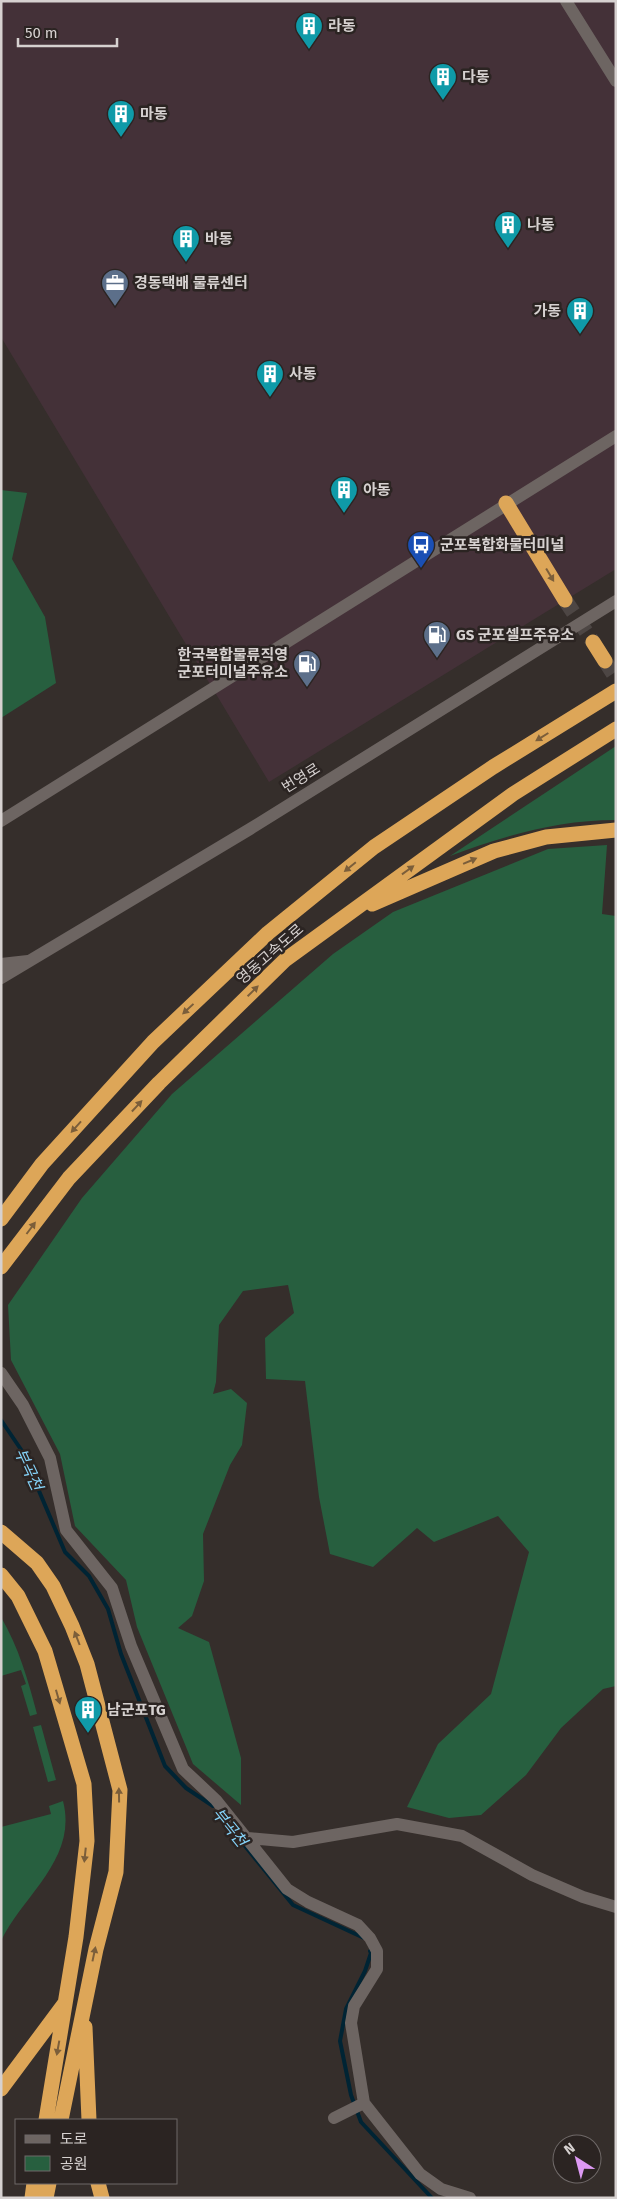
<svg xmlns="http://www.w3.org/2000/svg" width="617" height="2199" font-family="'Fira Sans','Noto Sans KR',sans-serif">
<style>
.industrial{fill:#443138}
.green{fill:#275f3f}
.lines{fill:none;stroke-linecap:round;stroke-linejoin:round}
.stream{stroke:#002434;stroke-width:4}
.motorway-tunnel{stroke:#4d4644;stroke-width:15;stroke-dasharray:15 8;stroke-linecap:butt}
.minor{stroke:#6d6562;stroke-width:12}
.tertiary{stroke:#6d6562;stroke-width:12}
.motorway{stroke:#dda658;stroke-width:15}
.oneway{fill:#7b5e3a}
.labels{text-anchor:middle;stroke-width:5;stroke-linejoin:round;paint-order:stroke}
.poi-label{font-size:15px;font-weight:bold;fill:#d6d1d0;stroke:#2b2422;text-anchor:start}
.street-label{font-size:15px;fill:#d6d1d0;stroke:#2b2422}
.water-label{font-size:16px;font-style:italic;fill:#85d3f9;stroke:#2b2422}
</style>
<rect width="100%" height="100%" fill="#352e2b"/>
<!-- industrial -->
<path class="industrial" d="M1,1H616V569L269,782L1,337Z"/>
<!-- green -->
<path class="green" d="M1,490L27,493L12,559L45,617L56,683L1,718Z
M616,746V820C557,820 504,836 450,856Z
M607,845L602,914L616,916V1686L603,1689L561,1728L526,1775L481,1815L449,1818L407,1807L438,1744L491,1694L529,1552L498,1516L434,1542L417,1528L373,1567L330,1554L319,1497L305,1381L266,1379L265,1338L294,1313L288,1285L243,1291L219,1325L216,1382L213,1394L231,1389L247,1403L242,1445L230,1465L203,1534L204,1581L192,1616L178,1628L209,1642L241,1758V1805L193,1764L137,1627L126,1580L75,1526L60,1454L11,1360L8,1305L82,1198L172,1094L333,954L393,912L548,849Z
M1,1617C19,1648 28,1680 37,1714L30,1716L21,1686L26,1684L21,1670L1,1676Z
M41,1725L56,1780L48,1782L33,1727Z
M63,1801C78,1859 23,1895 1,1941V1827L51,1814L49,1806Z"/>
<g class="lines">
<!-- stream -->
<path class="stream" d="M1,1420L22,1451L65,1552L89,1576L108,1609L121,1654L165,1766L186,1788L213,1806
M228,1825L293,1905L364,1938
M370,1951L371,1953L365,1971L346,2009L340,2041L351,2095L361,2122L432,2198"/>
<!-- motorway-tunnel -->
<path class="motorway-tunnel" d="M565,600L593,642
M605,661L616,678"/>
<!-- minor -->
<path class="minor" d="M1,1373L23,1405L50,1458L66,1530L112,1588L131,1646L183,1769L216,1800L287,1889L308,1902L358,1925L370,1938L377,1951V1969L354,2006L351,2023L364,2103L420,2174L441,2189L470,2198
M248,1838L293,1842L397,1824L462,1836L532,1875L583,1897L616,1907
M334,2118L364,2103"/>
<!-- tertiary -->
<path class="tertiary" d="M566,1L616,81
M1,821L616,436
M1,964L28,961
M1,978L250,829L616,601"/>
<!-- motorway -->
<path class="motorway" d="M506,503L565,600
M593,642L605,661
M372,904L494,851L546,837L616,830
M1,1219L42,1164L153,1042L268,933L374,847L493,767L616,691
M1,1267L69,1178L159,1083L285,960L513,794L616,729
M1,1532L37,1563L53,1586L72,1626L87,1664L120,1790L116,1872L96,1949L61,2120
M1,1575L18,1596L45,1651L84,1784L87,1841L76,1937L46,2120
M85,2027L89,2120
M1,2089L65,2003
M98,2183L102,2198
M32,2198L34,2183
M46,2198L49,2183"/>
</g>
<!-- one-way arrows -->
<defs><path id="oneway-solid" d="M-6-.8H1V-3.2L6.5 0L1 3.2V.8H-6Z" transform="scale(1.25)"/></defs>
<g class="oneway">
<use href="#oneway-solid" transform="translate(550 575) rotate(59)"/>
<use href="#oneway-solid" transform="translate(542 737) rotate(148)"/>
<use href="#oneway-solid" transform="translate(470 861) rotate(-23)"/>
<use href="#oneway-solid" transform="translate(350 867) rotate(141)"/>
<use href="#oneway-solid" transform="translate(408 870) rotate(-36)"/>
<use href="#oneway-solid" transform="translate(253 991) rotate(-44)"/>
<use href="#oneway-solid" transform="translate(188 1009) rotate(137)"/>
<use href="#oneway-solid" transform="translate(137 1106) rotate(-47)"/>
<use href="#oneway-solid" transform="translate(76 1127) rotate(132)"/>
<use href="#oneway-solid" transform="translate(31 1228) rotate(-53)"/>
<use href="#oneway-solid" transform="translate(77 1638) rotate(-111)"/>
<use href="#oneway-solid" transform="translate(58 1697) rotate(74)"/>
<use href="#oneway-solid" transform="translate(119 1795) rotate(-91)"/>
<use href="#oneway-solid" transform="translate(85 1855) rotate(96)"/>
<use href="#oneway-solid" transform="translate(94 1954) rotate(-78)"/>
<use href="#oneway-solid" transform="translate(58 2048) rotate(100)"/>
</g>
<!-- icons -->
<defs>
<symbol id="building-pin" viewBox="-11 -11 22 30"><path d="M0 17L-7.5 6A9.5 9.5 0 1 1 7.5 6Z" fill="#0f9aa8" stroke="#2b2422"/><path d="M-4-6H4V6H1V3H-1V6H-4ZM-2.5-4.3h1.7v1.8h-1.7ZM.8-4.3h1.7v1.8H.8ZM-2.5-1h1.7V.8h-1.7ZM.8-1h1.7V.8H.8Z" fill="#fff"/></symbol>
<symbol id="office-pin" viewBox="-11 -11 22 30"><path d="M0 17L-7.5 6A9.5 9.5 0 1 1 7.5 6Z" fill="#5c6f8a" stroke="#2b2422"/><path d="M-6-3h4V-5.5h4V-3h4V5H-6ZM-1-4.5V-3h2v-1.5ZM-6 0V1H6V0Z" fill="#fff"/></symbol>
<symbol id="bus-pin" viewBox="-11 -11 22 30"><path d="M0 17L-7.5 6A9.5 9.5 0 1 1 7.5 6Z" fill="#1a4fb4" stroke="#2b2422"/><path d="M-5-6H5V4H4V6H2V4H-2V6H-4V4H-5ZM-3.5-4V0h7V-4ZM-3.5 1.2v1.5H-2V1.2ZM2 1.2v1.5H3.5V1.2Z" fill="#fff"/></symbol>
<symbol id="fuel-pin" viewBox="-11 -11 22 30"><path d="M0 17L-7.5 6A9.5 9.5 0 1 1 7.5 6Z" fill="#5c6f8a" stroke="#2b2422"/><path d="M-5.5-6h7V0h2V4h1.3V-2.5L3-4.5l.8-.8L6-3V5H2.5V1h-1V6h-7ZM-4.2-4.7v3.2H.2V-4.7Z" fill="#fff"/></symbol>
</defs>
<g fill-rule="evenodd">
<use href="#building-pin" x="293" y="10" width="32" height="43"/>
<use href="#building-pin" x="427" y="61" width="32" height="43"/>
<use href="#building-pin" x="105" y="98" width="32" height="43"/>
<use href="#building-pin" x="492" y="209" width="32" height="43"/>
<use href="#building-pin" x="170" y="223" width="32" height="43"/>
<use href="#office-pin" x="99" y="267" width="32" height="43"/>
<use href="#building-pin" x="564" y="295" width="32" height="43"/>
<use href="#building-pin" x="254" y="358" width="32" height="43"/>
<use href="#building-pin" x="328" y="474" width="32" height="43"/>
<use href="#bus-pin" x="405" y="529" width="32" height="43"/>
<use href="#fuel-pin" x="421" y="619" width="32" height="43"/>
<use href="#fuel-pin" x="291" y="648" width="32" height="43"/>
<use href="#building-pin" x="72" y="1694" width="32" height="43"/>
</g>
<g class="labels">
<!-- poi labels -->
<g class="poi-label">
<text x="328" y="31">라동</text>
<text x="462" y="82">다동</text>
<text x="140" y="119">마동</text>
<text x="527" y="230">나동</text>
<text x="205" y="244">바동</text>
<text x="134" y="288">경동택배 물류센터</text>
<text x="561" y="316" text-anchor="end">가동</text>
<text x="289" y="379">사동</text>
<text x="363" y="495">아동</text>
<text x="440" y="550">군포복합화물터미널</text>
<text x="456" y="640">GS 군포셀프주유소</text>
<text x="288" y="660" text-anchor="end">한국복합물류직영<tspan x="288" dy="17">군포터미널주유소</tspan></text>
<text x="107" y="1715">남군포TG</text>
</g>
<!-- street labels -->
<g class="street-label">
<text transform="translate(301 778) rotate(-32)" y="5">번영로</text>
<text transform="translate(270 954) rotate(-41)" y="5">영동고속도로</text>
</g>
<!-- water labels -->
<g class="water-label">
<text transform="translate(29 1469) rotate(65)" y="6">부곡천</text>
<text transform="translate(230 1827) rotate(51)" y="6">부곡천</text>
</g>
</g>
<!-- border -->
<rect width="617" height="2199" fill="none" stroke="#d6d1d0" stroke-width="5"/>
<!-- legend -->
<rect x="15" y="2119" width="162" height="65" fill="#2b2422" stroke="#6f6968"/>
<rect x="25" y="2135" width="25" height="8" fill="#6d6562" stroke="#6f6968"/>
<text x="60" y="2144" font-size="15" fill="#d6d1d0">도로</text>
<rect x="25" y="2156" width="25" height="15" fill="#275f3f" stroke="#6f6968"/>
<text x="60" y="2169" font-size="15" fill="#d6d1d0">공원</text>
<!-- north arrow -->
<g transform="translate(577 2159) rotate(324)"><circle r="24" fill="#2b2422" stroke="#6f6968"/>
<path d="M0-4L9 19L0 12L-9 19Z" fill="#dd99f3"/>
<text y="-8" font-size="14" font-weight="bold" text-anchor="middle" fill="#d6d1d0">N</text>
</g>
<!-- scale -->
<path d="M18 38v8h99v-8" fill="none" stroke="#d6d1d0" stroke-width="2.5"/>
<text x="25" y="38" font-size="15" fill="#d6d1d0" stroke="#2b2422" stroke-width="4" paint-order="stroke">50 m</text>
</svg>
